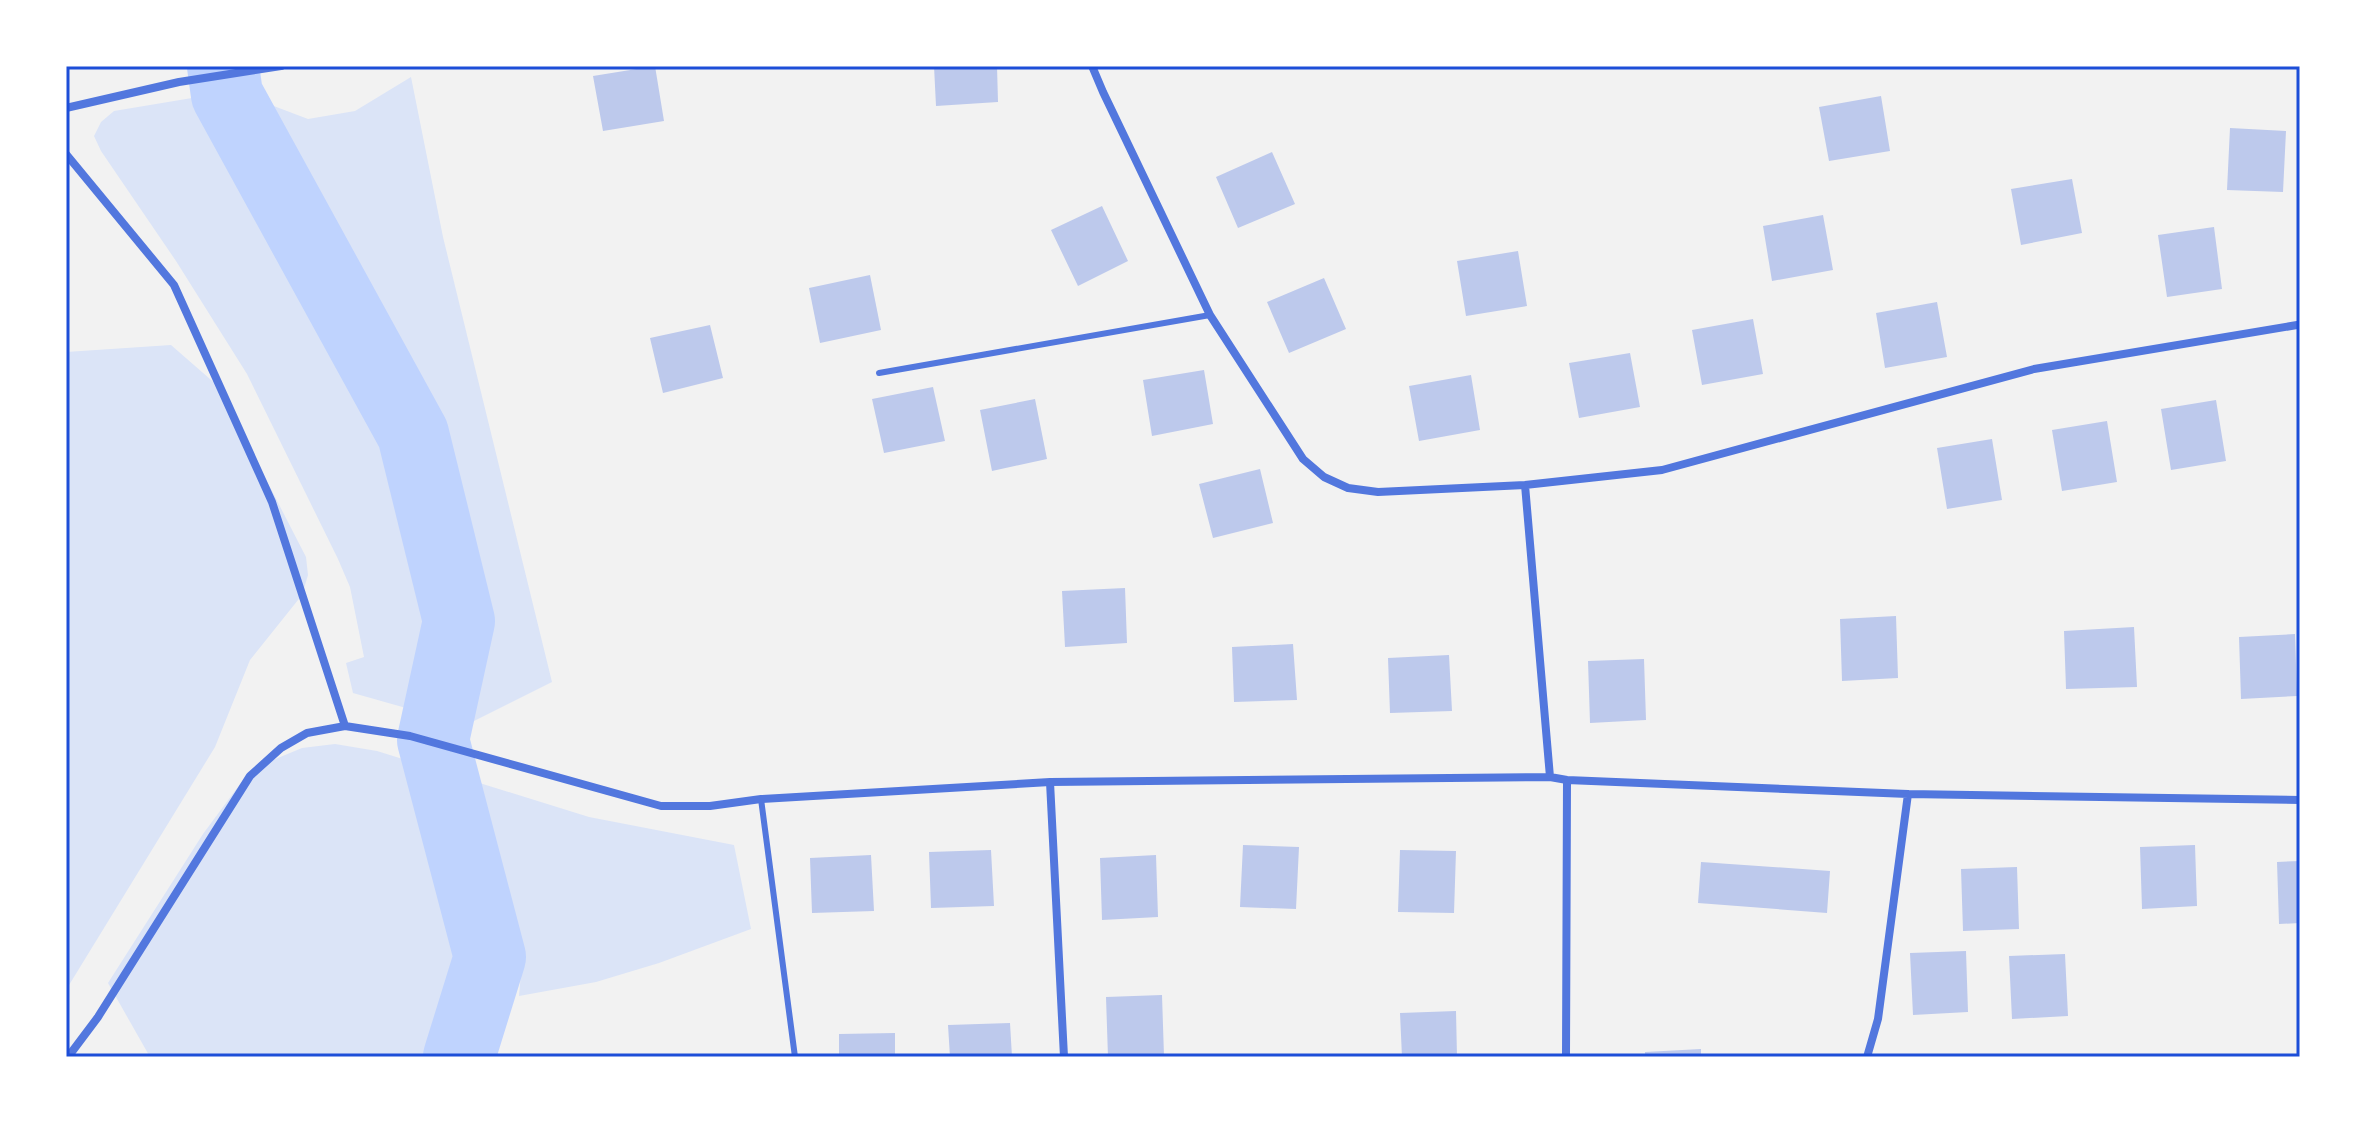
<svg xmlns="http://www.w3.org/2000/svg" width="2366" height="1123" font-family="Lato,sans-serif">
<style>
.green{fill:#dbe4f7}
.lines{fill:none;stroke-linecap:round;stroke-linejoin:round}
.river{stroke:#bfd3fe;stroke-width:72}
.building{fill:#bdc9ec}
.service{stroke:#5277de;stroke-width:6}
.minor{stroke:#5277de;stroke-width:8}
.neatline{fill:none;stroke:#1d4ed8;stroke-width:3}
</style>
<rect width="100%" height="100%" fill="#f2f2f2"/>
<!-- green -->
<path class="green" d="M411,77L443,237L552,682L466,725L353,693L346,663L364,657L350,587L338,559L247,374L176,261L101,151L94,136L101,122L114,111L234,91L308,119L355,111Z
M171,345L218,386L306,557L308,575L302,595L250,660L215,747L66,990V352Z
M335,744L377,751L589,817L734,845L751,929L659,963L596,982L519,996L523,949L478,930L460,1003L442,1057H150L108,983L203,834L240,784L273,760L302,748Z"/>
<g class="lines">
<!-- river -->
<path class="river" d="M223,66L227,95L413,434L459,621L433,740L490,957L459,1057"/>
</g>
<!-- building -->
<path class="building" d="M655,66L664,121L603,131L593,76Z
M934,66H997L998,102L936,106Z
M1881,96L1890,151L1829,161L1819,107Z
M2230,128L2286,131L2283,192L2227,190Z
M1272,152L1295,204L1238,228L1216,177Z
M2072,179L2082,233L2021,245L2011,189Z
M1102,206L1128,261L1078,286L1051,230Z
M1823,215L1833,270L1772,281L1763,226Z
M2214,227L2222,289L2167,297L2158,235Z
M1518,251L1527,306L1466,316L1457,261Z
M870,275L881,330L820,343L809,288Z
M1324,278L1346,329L1289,353L1267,302Z
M1937,302L1947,357L1885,368L1876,313Z
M1753,319L1763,374L1702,385L1692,330Z
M710,325L723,378L663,393L650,338Z
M1630,353L1640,407L1579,418L1569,363Z
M1204,370L1213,424L1152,436L1143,380Z
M1471,375L1480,430L1419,441L1409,386Z
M933,387L945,441L884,453L872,399Z
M1035,399L1047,459L992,471L980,410Z
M2216,400L2226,461L2171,470L2161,409Z
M2107,421L2117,482L2062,491L2052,430Z
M1992,439L2002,500L1947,509L1937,448Z
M1260,469L1273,523L1213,538L1199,484Z
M1125,588L1127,643L1065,647L1062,591Z
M1896,616L1898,678L1842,681L1840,619Z
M2134,627L2137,687L2066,689L2064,631Z
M2295,634L2297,696L2241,699L2239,637Z
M1293,644L1297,700L1234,702L1232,647Z
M1449,655L1452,711L1390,713L1388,658Z
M1644,659L1646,720L1590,723L1588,661Z
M1243,845L1299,847L1296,909L1240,907Z
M2195,845L2197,906L2142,909L2140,847Z
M991,850L994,906L931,908L929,852Z
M1400,850L1456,851L1454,913L1398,912Z
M871,855L874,911L812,913L810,858Z
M1156,855L1158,917L1102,920L1100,858Z
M2300,861V923L2279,924L2277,862Z
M1701,862L1830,871L1827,913L1698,903Z
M2017,867L2019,929L1963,931L1961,869Z
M1966,951L1968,1012L1913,1015L1910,953Z
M2065,954L2068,1016L2012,1019L2009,956Z
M1162,995L1164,1056L1108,1057L1106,997Z
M1456,1011L1457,1057H1402L1400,1013Z
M1010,1023L1012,1057H950L948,1025Z
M895,1033V1057H839V1034Z
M1701,1049V1057H1645V1052Z"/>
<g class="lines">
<!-- service -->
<path class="service" d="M879,373L1210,315
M761,799L795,1057"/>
<!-- minor -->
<path class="minor" d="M1092,66L1103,92L1210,315L1303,459L1324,477L1348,488L1378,492L1525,485L1662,470L2034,369L2297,325
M66,108L179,82L281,66
M66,154L174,285L272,502L345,726
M1525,485L1550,777
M1050,782L1064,1057
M68,1057L98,1017L250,776L281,748L307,733L345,726L410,736L661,806H710L761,799L1050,782L1550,777L1567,780L1908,794L2300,800
M1566,1057L1567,780
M1867,1057L1878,1019L1908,794"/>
</g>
<!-- border -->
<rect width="2366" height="1123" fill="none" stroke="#ffffff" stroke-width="136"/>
<rect x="68" y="68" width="2230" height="987" class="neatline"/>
</svg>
